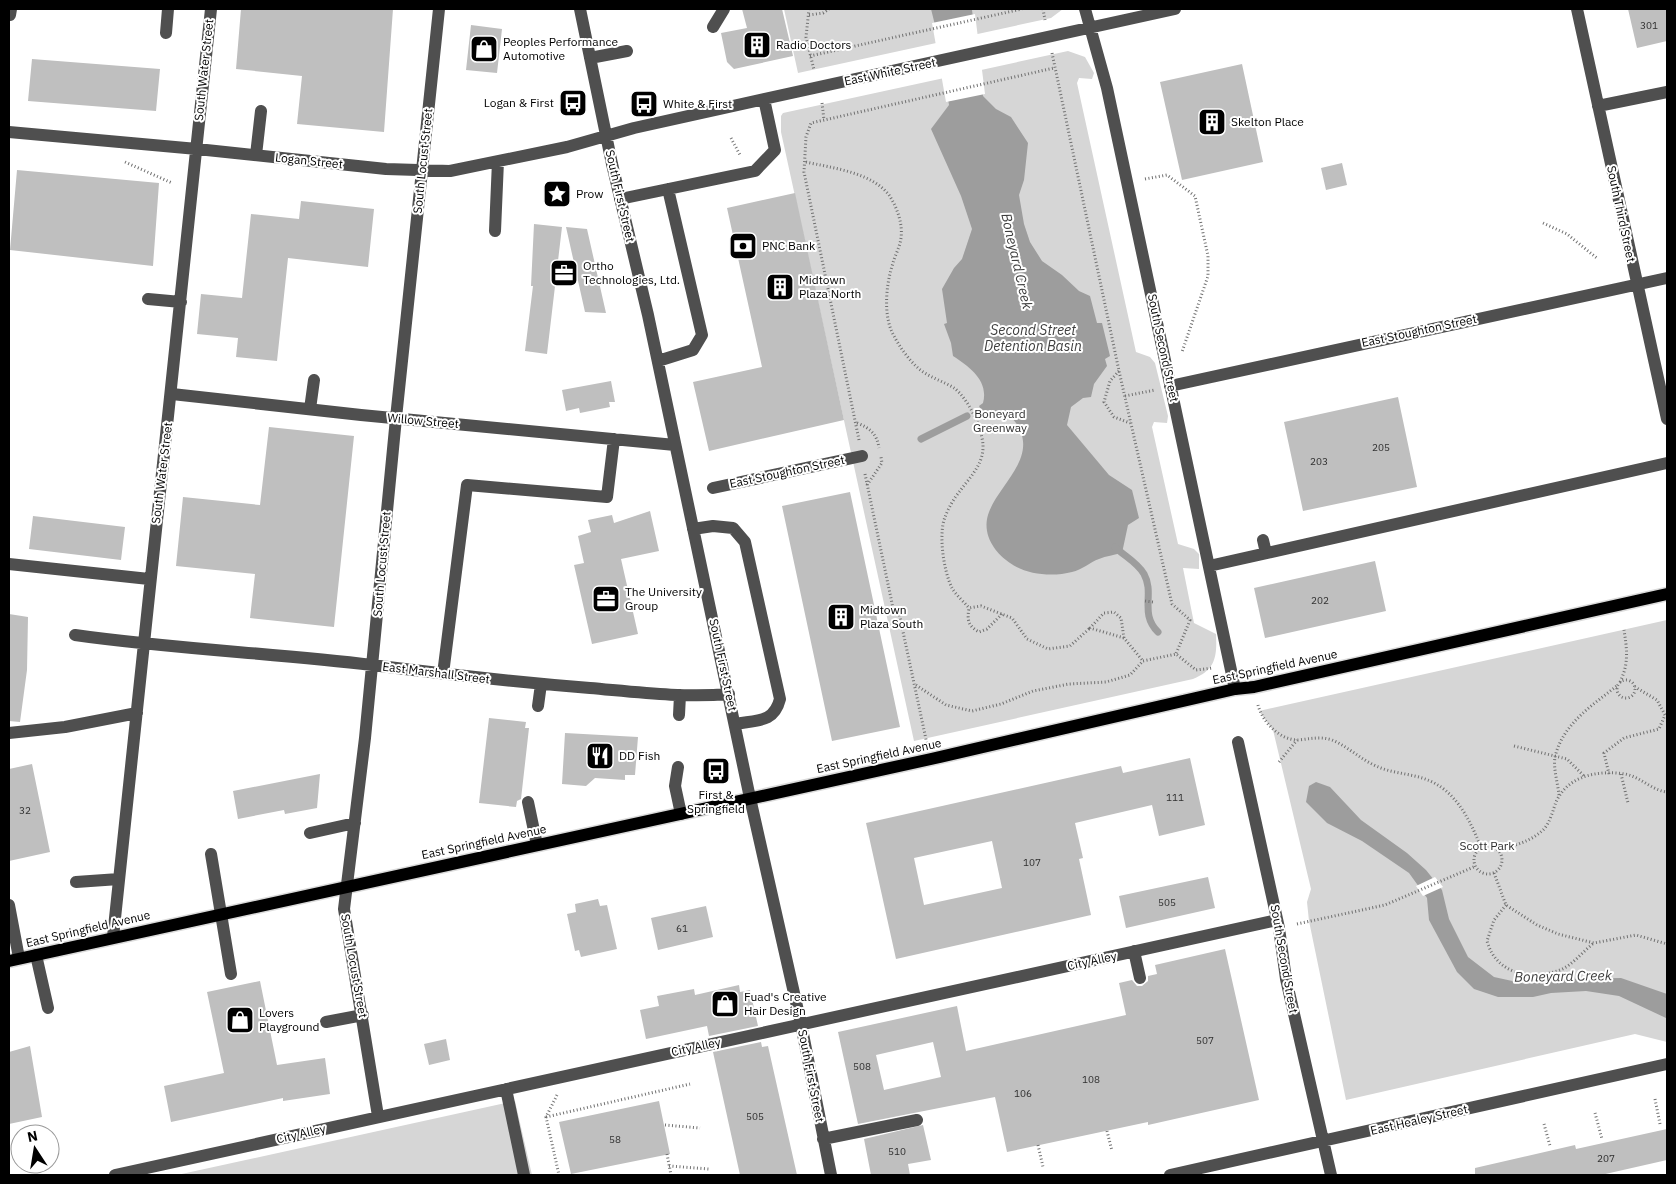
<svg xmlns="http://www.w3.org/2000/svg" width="1676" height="1184" font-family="'IBM Plex Sans',sans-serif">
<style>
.green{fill:#d6d6d6}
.water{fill:#9d9d9d}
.pier{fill:#fff}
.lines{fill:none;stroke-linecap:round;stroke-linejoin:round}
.stream{stroke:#9d9d9d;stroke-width:7}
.building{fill:#bfbfbf;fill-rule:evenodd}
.major-casing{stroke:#dbdbdb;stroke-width:15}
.path{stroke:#717171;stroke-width:3;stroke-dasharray:1 2.5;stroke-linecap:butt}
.minor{stroke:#4f4f4f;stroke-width:12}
.major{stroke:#000;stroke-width:12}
.labels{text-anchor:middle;stroke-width:4;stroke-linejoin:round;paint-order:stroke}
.number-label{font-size:10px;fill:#303030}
.poi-label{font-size:12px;fill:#000;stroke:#fff;text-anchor:start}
.street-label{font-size:12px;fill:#000;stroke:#fff}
.park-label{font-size:12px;fill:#2d2d2d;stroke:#fff}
.water-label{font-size:14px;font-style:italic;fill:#3e3e3e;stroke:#fff}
</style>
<rect width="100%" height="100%" fill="#fff"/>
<!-- green -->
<path class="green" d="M784,9H1063L1051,18L798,73Z
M1068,51L1085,57L1094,73L1092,79L1079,78L1077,83L1136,352L1150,357L1155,363L1168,416L1167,423L1154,422L1152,427L1178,544L1194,549L1199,554V569L1183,568L1194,623L1216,634C1217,656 1216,670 1193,679L914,741L781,132V116L783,113Z
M1667,620V1042L1635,1034L1346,1100L1309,921L1307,902L1311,889L1273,730L1259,711Z
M515,1101L532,1175H177Z"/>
<!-- water -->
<path class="water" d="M931,9L972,10L983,96L996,109L1011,117L1028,143L1024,180L1019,195L1024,224L1030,242L1042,261L1062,275L1079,291L1090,296L1097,323H1102L1110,356L1105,359L1107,366L1094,384L1091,397L1083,398L1071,407L1067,425L1109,475L1132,490L1139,518L1128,525L1122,553C1114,555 1106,556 1099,559C1090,562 1082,570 1072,572C1053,577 1026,575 1010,563C995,553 982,535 988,515C997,485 1040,458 1016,423C1007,410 997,412 983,414L979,406L983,403C989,381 970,367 953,356L951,343L944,324L947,323L942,289L954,268L962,259L972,229L961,196L931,129L949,105L938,37Z
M1316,782L1330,787L1361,820L1407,853L1426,870L1442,890L1449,919L1468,957L1494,977L1526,984L1563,979L1621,978L1667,994V1025L1666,1018L1619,996L1586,991L1551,993L1533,997H1498L1474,989L1457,972L1429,920L1427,898L1409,873L1362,841L1327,823L1306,802L1309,786Z"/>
<!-- pier -->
<path class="pier" d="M975,14L985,94L946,102L932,23Z
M1435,877L1443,887L1423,896L1416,886Z"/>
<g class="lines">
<!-- stream -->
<path class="stream" d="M921,439L967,416
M1115,547C1124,556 1137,562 1144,574C1155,594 1139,613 1158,632"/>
</g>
<!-- building -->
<path class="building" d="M241,9H393L384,132L297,124L302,76L236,69Z
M742,9H782L793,56L734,69L727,62L721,33L747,28Z
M1628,9H1667V41L1637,48Z
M471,25L502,29L497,73L466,70Z
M32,59L160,69L156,111L28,101Z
M1242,64L1263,162L1182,180L1160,82Z
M1342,163L1347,185L1326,190L1321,168Z
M17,170L159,183L153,266L10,250Z
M795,193L844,420L709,451L693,382L762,367L727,208Z
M301,201L374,209L368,267L288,258L277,361L236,357L238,338L197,334L201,294L242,298L251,214L299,219Z
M534,224L562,227L547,354L525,351L533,286H531Z
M566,227L587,229L606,313L585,312Z
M611,381L615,402H609L610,407L580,413L579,408L566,411L562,390Z
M1398,397L1417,487L1303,511L1284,422Z
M269,427L354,436L334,627L250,618L255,574L176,566L183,497L260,505Z
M850,492L900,727L832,741L782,506Z
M650,511L659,551L621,559L638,634L592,644L574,565L584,563L578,536L591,532L588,520L612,515L614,523Z
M33,516L125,527L121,560L29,549Z
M1375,561L1386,611L1265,638L1254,588Z
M9,614L28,617L27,670L20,722L9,721Z
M489,718L526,722L525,728H529L521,799L517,801L516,807L479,803Z
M565,733L638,737L635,775H625V780L595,778L586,786L562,784Z
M1190,758L1205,825L1159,836L1152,805L1075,823L1083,858L1079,859L1091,915L896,959L866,823L1121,766L1123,773ZM992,841L1002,888L924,905L914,858Z
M32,764L50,852L9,861V769Z
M320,774L317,808L285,814L284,810L238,819L233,791Z
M1208,877L1215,908L1126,928L1119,896Z
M598,899L600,906L607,905L617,949L581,957L579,950L575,951L567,914L576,912L575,904Z
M706,906L713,937L658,950L651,918Z
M1225,949L1259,1100L1148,1125V1122L1007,1152L995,1097L858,1124L838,1032L957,1006L966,1051L1126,1015L1119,983L1132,980L1137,986H1142L1148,981V976L1157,974L1155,965ZM933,1042L941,1077L884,1090L876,1055Z
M260,981L277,1065L325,1058L330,1094L283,1101V1098L171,1122L164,1086L224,1073L207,992Z
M739,985L740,992L750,990L758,1026L709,1036L707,1026L646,1039L640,1010L659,1006L657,996L694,989L695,995Z
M446,1039L450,1060L429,1065L424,1044Z
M761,1042L762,1047L768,1046L797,1175H740L713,1052Z
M30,1046L42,1117L9,1124V1052Z
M659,1101L670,1154L571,1174L559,1122Z
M923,1125L931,1160L908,1164L910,1175H871L864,1139Z
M1667,1129V1160L1601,1175H1475V1168L1575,1145L1576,1149Z"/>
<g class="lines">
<defs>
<path id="major" d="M9,961L931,759L1235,689L1254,687L1667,594"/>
</defs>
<!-- major casing -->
<use href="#major" class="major-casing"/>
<!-- path -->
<path class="path" d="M809,9L806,37L814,70
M1043,9L1045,20
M809,15L823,13L829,9
M1052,53L1119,371L1172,604L1190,620L1176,654
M810,56L1022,9
M822,103L824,120
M731,138L740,155
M125,162L172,183
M806,162C832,168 871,172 889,195C897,207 903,224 901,238C900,247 895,255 893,263C886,284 883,315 893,334C899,346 908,359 918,368C928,377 943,381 954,388C968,398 982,428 983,445C984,464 970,477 960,491C954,498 948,509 945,517C938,535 944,572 952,588C956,595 964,602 969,608
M1145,179L1167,175L1195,196L1208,256V276L1182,352
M1543,223L1567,234L1598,259
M1119,371L1110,381L1104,402L1114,417L1130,423
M1125,396L1155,390
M857,423C870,428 877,434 879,448
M859,440L804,172L806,137L811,123L1054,68
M865,474L893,608L899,613L927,744
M867,485L882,463L881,457
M1145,601L1153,602
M1002,614L987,629L979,632C968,626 967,620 969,608L981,606L1012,618L1027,639L1048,649L1070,646L1090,628
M1124,638L1090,628L1104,613L1114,612L1121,618L1124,638L1143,661
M1617 689a9 9 0 1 1 18 0a9 9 0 1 1-18 0Z
M1620,682C1629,664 1627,649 1624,630
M916,685L946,705L972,711L1001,704L1033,691L1069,684L1106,682L1130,675L1143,661L1176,654L1196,670L1213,668
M1258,705C1262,721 1279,740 1298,740C1310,739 1320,736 1332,740C1347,746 1359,758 1374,765C1398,777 1421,771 1445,790C1463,805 1472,826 1481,847
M1514,746L1567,759L1584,776
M1279,762L1297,740
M1609,774L1604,753L1624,738L1659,729L1665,715L1657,700L1635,687
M1621,774L1628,803
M1559,795C1558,784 1553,768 1555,757C1563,723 1593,705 1618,685
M1474 860a14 14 0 1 1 28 0a14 14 0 1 1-28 0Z
M1499,850C1515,845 1530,842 1543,830C1550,823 1553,810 1556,802C1568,775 1599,770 1625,774C1641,777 1651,790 1667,792
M1494,873L1506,905L1537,925L1558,934L1594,943L1636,935L1667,944
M1506,905L1494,920L1487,941C1496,974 1530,981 1560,970C1573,965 1583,951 1594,943
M1297,924L1385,905L1476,866
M557,1095L546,1117L559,1175
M1655,1099L1660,1124
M1595,1113L1602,1139
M546,1117L690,1084
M1544,1124L1550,1146
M665,1125L700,1128
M1107,1131L1112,1151
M1038,1145L1043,1167
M667,1154L671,1175
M669,1166L709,1169"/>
<!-- minor -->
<path class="minor" d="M580,9L612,164L648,315L750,798L801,1024L831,1175
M1085,9L1107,88L1235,689
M1577,9L1667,419
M10,15L11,9
M713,27L724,9
M166,33L168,9
M590,58L627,51
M1598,106L1667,92
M9,132L197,149L386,169L450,171L567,147L634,128L764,99L1175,9
M256,155L261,111
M620,199L755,171L775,150L764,99
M495,231L498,161
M148,299L181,302
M658,361L693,350L702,335L668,189
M1170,386L1667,278
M172,394L361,415L675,445
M310,409L314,380
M713,488L862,456
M693,529L713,526L733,528L745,542L780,699C774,723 757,720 735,724
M1263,540L1266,553
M9,564L149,579
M1209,566L1667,463
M75,635C173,649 273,653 372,665C444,674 517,682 590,688C636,692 683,698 729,694
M443,674L467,485L607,497L614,439
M538,706L541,684
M679,715L680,695
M9,733L65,727L137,713
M1238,742L1279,928L1286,979L1331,1175
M678,767L675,786L681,814
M528,802L537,845
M310,833L355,823
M211,854L231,974
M76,882L119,879
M9,905L19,958
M113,937L211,9
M1134,951L1140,978
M36,955L48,1008
M326,1022L363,1015
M506,1089L524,1175
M378,1116L344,909L365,738L396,418L439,9
M823,1139L917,1120
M115,1175L1277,920
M1170,1175L1667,1064"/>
<!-- major -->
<use href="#major" class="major"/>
</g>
<!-- icons -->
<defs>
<symbol id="building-square" viewBox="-11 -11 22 22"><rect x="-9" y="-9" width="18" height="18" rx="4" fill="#000" stroke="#fff"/><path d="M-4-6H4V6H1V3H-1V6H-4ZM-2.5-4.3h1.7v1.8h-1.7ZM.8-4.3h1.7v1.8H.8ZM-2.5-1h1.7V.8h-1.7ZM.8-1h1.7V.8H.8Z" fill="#fff"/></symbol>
<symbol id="shop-square" viewBox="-11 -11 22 22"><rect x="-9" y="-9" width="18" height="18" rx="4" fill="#000" stroke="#fff"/><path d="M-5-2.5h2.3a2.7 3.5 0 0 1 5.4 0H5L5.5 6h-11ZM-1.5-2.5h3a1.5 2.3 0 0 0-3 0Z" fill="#fff"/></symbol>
<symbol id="bus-square" viewBox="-11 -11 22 22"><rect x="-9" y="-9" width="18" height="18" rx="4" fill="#000" stroke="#fff"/><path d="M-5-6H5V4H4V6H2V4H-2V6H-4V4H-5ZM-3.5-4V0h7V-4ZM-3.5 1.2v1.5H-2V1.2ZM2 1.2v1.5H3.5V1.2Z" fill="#fff"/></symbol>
<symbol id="sight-square" viewBox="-11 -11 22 22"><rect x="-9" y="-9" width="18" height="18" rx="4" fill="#000" stroke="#fff"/><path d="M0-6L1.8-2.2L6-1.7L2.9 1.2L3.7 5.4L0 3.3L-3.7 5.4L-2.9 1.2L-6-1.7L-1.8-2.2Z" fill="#fff"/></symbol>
<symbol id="bank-square" viewBox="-11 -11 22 22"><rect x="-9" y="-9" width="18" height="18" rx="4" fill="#000" stroke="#fff"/><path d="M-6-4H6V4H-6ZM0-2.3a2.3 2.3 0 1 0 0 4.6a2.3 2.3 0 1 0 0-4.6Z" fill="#fff"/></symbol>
<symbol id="office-square" viewBox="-11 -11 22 22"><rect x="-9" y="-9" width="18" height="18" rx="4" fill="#000" stroke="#fff"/><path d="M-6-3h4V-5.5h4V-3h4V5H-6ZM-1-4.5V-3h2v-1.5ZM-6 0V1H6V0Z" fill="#fff"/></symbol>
<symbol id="restaurant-square" viewBox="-11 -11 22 22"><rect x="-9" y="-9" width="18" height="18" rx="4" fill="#000" stroke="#fff"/><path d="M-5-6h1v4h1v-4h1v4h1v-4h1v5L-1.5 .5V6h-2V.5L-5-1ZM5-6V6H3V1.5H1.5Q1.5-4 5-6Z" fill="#fff"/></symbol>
</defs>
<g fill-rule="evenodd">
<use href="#building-square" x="741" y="29" width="32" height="32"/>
<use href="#shop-square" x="468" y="33" width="32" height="32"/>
<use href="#bus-square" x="557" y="87" width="32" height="32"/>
<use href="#bus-square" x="628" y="88" width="32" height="32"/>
<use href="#building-square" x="1196" y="106" width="32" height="32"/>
<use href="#sight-square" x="541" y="178" width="32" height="32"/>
<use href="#bank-square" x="727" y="230" width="32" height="32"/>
<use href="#office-square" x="548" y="257" width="32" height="32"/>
<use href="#building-square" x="764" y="271" width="32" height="32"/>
<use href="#office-square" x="590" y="583" width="32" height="32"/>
<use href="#building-square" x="825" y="601" width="32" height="32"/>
<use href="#restaurant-square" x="584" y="740" width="32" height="32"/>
<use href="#bus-square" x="700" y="755" width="32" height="32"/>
<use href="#shop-square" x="709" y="988" width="32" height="32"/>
<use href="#shop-square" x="224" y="1004" width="32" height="32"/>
</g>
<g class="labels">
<!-- number labels -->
<g class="number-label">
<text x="1649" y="29">301</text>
<text x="1381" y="451">205</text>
<text x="1319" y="465">203</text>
<text x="1320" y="604">202</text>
<text x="1175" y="801">111</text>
<text x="25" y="814">32</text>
<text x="1032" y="866">107</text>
<text x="1167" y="906">505</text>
<text x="682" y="932">61</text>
<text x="1205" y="1044">507</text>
<text x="862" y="1070">508</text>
<text x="1091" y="1083">108</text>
<text x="1023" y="1097">106</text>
<text x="755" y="1120">505</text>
<text x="615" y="1143">58</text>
<text x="897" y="1155">510</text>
<text x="1606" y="1162">207</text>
</g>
<!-- poi labels -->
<g class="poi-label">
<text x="503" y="46">Peoples Performance<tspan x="503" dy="14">Automotive</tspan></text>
<text x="776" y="49">Radio Doctors</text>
<text x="554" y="107" text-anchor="end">Logan &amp; First</text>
<text x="663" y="108">White &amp; First</text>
<text x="1231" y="126">Skelton Place</text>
<text x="576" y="198">Prow</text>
<text x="762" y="250">PNC Bank</text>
<text x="583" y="270">Ortho<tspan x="583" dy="14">Technologies, Ltd.</tspan></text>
<text x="799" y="284">Midtown<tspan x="799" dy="14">Plaza North</tspan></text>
<text x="625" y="596">The University<tspan x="625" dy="14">Group</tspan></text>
<text x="860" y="614">Midtown<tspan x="860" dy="14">Plaza South</tspan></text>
<text x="619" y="760">DD Fish</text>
<text x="716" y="799" text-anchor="middle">First &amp;<tspan x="716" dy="14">Springfield</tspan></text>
<text x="744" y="1001">Fuad's Creative<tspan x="744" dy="14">Hair Design</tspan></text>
<text x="259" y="1017">Lovers<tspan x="259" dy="14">Playground</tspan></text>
</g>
<!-- street labels -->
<g class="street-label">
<text transform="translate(204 70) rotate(-84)" y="4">South Water Street</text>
<text transform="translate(890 72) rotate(-12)" y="4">East White Street</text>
<text transform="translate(309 161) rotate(6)" y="4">Logan Street</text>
<text transform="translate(423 161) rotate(-84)" y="4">South Locust Street</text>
<text transform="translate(620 196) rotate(77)" y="4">South First Street</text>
<text transform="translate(1621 214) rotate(78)" y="4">South Third Street</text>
<text transform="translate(1419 331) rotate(-12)" y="4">East Stoughton Street</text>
<text transform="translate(1163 348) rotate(78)" y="4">South Second Street</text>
<text transform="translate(423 421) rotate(5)" y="4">Willow Street</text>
<text transform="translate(787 472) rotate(-12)" y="4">East Stoughton Street</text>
<text transform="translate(162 473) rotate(-83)" y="4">South Water Street</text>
<text transform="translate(382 564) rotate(-85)" y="4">South Locust Street</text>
<text transform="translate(723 665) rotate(78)" y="4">South First Street</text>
<text transform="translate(1275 667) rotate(-12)" y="4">East Springfield Avenue</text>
<text transform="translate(436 673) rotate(7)" y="4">East Marshall Street</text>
<text transform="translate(879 756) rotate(-12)" y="4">East Springfield Avenue</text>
<text transform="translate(484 842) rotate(-12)" y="4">East Springfield Avenue</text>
<text transform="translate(88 929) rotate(-13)" y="4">East Springfield Avenue</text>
<text transform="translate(1284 959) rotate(80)" y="4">South Second Street</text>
<text transform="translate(1092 961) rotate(-12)" y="4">City Alley</text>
<text transform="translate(354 966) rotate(80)" y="4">South Locust Street</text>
<text transform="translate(696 1047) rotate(-12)" y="4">City Alley</text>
<text transform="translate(811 1076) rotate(79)" y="4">South First Street</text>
<text transform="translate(1419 1120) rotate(-13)" y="4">East Healey Street</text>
<text transform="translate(301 1134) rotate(-13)" y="4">City Alley</text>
</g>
<!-- park labels -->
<g class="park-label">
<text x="1000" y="418">Boneyard<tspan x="1000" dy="14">Greenway</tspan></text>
<text x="1487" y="850">Scott Park</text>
</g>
<!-- water labels -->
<g class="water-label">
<text transform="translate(1017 261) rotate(77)" y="5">Boneyard Creek</text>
<text x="1033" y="335">Second Street<tspan x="1033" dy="16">Detention Basin</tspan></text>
<text transform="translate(1563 976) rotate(-1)" y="5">Boneyard Creek</text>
</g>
</g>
<!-- border -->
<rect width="1676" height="1184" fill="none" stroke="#000000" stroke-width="20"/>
<!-- north arrow -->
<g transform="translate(35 1149) rotate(348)"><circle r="24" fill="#ffffff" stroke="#999999"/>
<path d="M0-4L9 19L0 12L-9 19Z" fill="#000000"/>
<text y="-8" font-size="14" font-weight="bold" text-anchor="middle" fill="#000000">N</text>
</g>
</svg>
